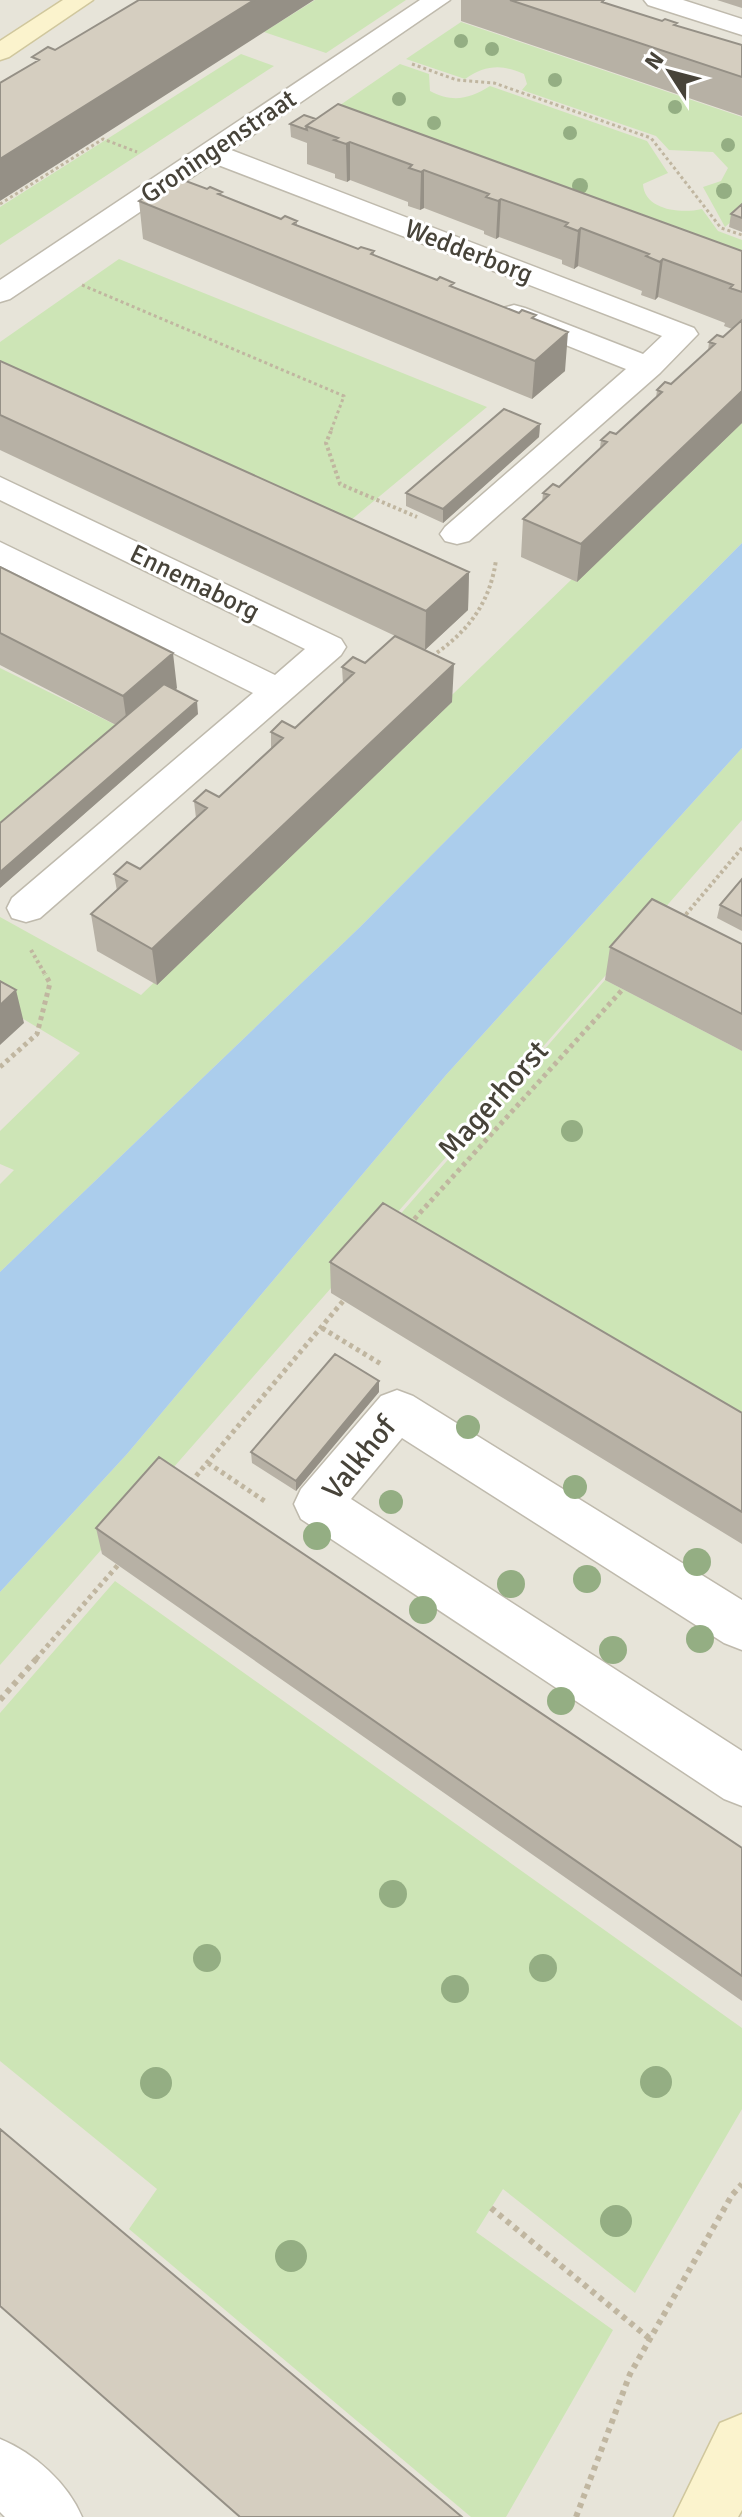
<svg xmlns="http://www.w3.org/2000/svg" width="742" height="2517" font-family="Signika,sans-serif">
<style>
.residential{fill:#e7e4d9}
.green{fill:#cde5b6}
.water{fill:#abcdec}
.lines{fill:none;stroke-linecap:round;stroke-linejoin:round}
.street-casing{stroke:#bfbaad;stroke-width:3}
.secondary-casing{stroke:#d0c79d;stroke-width:3}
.path-far3{stroke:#c0b6a0;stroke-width:3;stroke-dasharray:3 3;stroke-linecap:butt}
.path-far2{stroke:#c0b6a0;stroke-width:4;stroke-dasharray:3 3;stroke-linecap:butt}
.path-far1{stroke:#c0b6a0;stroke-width:5;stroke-dasharray:4 4;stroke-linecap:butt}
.path{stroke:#c0b6a0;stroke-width:6;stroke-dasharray:5 5;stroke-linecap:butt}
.street{fill:#fff;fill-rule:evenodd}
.secondary{fill:#fbf3cd;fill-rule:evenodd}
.tree{fill:#94ae83}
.wall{fill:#b7b1a5}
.shaded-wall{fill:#959086}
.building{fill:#d5cec0;stroke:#959086;stroke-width:2}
.labels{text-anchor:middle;stroke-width:6;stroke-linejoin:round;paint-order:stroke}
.far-street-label{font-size:26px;fill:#474339;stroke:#fff}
.street-label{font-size:30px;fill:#474339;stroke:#fff}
</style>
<rect width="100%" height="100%" fill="#f4f2ea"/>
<!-- residential -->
<path class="residential" d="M0,0H742V2517H0Z"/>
<!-- green -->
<path class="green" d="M315,0H406L326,53L264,32Z
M461,22L742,117V212L725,227L703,187L721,181L728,168L713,152L669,150L656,136L522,90L527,84L524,74C503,64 485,65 465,79L406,59Z
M241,54L274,66L0,245V207Z
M400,64L429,74L430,91C453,103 469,99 490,86L647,141L668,173L643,184C644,210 681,214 702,209L718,231L742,240V287L311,125Z
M119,259L487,407L345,525L0,368V342Z
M742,415V543L360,927L0,1272V1184L14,1170L0,1164V1131L80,1053L0,1005V917L141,995Z
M0,668L128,731L0,835Z
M742,748V820L0,1665V1592L127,1454L446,1075Z
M605,980L742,1051V1447L383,1234Z
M115,1581L742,2028V2109L635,2293L503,2189L476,2232L613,2330L506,2517H471L129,2229L157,2189L0,2061V1713Z"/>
<!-- water -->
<path class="water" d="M742,543V748L446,1075L127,1454L0,1592V1272L360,927Z"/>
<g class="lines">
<defs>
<path id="street" d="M420,0H450L231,150L694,328L698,334L660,373L469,541L457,544L445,541L440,534L445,527L626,369L503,320L499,314L503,308L514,305L525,308L643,354L662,336L213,163L10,299L0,302V280Z
M644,0H683L742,19V35L648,5Z
M0,477L341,639L346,647L341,655L40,918L26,922L12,918L7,908L12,898L253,693L0,566V542L275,675L305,649L0,500Z
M397,1390L413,1396L742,1600V1650L724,1643L402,1438L351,1499L742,1751V1806L724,1799L301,1519L294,1504L301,1489L381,1396Z
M0,2439C34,2453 68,2483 82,2517H5L0,2512Z"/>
<path id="secondary" d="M63,0H93L9,57L0,60V41Z
M742,2414V2510L738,2517H674L720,2423Z"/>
</defs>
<!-- street casing -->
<use href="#street" class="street-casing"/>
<!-- secondary casing -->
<use href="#secondary" class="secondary-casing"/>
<!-- path-far3 -->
<path class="path-far3" d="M412,64L457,80L494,83L651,138L721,228L742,235
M0,204L103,139L137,152
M82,285L344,396L330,433"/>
<!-- path-far2 -->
<path class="path-far2" d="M331,431L326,443L340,484L417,517
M432,656C468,632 490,603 496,560
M682,919L742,848
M31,950L46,976"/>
<!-- path-far1 -->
<path class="path-far1" d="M0,1067L37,1034L50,983L45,974
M409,1225L623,989
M322,1328L381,1364
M208,1463L266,1502
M191,1482L344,1300
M36,1659L118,1565"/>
<!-- path -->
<path class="path" d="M0,1700L38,1657
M491,2208L650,2339
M576,2517L630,2374L732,2195L742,2184"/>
<!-- street -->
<use href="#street" class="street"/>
<!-- secondary -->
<use href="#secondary" class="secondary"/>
</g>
<!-- trees -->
<g class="tree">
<circle cx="461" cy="41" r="7"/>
<circle cx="492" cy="49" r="7"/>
<circle cx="555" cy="80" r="7"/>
<circle cx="399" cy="99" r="7"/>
<circle cx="675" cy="107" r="7"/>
<circle cx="434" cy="123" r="7"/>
<circle cx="570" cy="133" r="7"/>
<circle cx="728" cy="145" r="7"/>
<circle cx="580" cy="186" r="8"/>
<circle cx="724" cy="191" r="8"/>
<circle cx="572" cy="1131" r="11"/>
<circle cx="468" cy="1427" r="12"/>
<circle cx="575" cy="1487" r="12"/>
<circle cx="391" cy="1502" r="12"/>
<circle cx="317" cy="1536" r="14"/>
<circle cx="697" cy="1562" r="14"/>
<circle cx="587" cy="1579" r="14"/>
<circle cx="511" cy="1584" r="14"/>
<circle cx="423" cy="1610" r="14"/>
<circle cx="700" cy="1639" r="14"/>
<circle cx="613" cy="1650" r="14"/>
<circle cx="561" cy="1701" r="14"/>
<circle cx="393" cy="1894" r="14"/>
<circle cx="207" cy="1958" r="14"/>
<circle cx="543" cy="1968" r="14"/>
<circle cx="455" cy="1989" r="14"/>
<circle cx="656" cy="2082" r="16"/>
<circle cx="156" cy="2083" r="16"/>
<circle cx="616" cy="2221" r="16"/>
<circle cx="291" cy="2256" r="16"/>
</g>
<!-- wall -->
<path class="wall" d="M461,0H604V3L662,21L677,23L676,26L742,45V116L461,21Z
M717,0H742V8Z
M316,119L742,251V423L577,582L521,557L523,519L542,502L543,493L559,487L600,448L601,440L616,434L656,398L657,390L671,384L708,351L709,342L723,337L732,329L724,326L725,323L658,297L655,300L641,295L642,291L578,266L574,269L562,264V260L499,237L496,239L484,234V231L424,208L420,210L408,206V202L350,180L347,182L335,178V174L307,164V143L291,137L290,124Z
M222,196L281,219L297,221V225L358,249L374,251V256L535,319L565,371L532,399L143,239L139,201Z
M742,204V232L729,227L731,214Z
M0,361L469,572L468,610L425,650L0,450Z
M540,424L539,437L443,523L406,506V493Z
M0,567L177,688L175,690L198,714L0,888V823L116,725L0,665Z
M342,667L452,702L157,985L97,951L91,914L117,891L114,874L140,869L196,818L194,801L219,797L271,749V732L295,728L343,684Z
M742,879V931L717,918L720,905Z
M742,944V1051L605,980L610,947Z
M330,1262L742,1413V1544L331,1293Z
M379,1392L296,1491L252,1463L251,1452Z
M96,1528L742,1848V2001L102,1554Z"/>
<!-- shaded-wall -->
<path class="shaded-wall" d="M254,0H314L0,201V159Z
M350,142V180L347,182L346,144Z
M424,170V208L420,210L421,172Z
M501,199L499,237L496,239L498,201Z
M581,228L578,266L574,269L578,231Z
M663,259L658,297L655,300L660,262Z
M568,332L565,371L532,399L535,361Z
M742,391V423L577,582L581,544Z
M540,424L539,437L443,523V509Z
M469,572L468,610L425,650L426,611Z
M173,653L177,688L128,731L123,696Z
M454,664L452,702L157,985L152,949Z
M197,701L198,714L0,888V872Z
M16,990L24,1023L0,1045V1005Z
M379,1381V1392L296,1491V1481Z"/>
<!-- building -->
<path class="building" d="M139,0H254L0,159V83L39,60L32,57L48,47L55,50Z
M510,0H604L602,2L662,21L665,19L677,23L674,25L742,45V77Z
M338,104L742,251V292L730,288L733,285L663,259L660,262L646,256L649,254L581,228L578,231L565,226L568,223L501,199L498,201L486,197L489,194L424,170L421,172L409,168L412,165L350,142L346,144L334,140L338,138L306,126Z
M304,115L316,119L306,126L307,130L290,124Z
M175,177L207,189L210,187L222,192L218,194L281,219L285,216L297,221L293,224L358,249L361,247L374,251L371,254L437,280L440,277L454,283L450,286L519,313L522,310L536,315L532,318L568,332L535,361L139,201Z
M742,204V218L731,214Z
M742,320V391L581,544L523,519L549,495L543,493L553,484L559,487L607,442L601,440L610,432L616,434L662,392L657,390L665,382L671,384L715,344L709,342L717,335L723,337Z
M0,361L469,572L426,611L0,415Z
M504,409L540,424L443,509L406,493Z
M0,567L173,653L123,696L0,633Z
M395,636L454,664L152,949L91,914L127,881L114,874L127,862L140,869L207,808L194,801L206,790L219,797L283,738L271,732L282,721L295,728L354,673L342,667L353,657L365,663Z
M164,684L197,701L0,872V823Z
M742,879V916L720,905Z
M652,899L742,944V1014L610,947Z
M0,981L16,990L0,1005Z
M383,1203L742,1413V1512L330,1262Z
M335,1354L379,1381L296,1481L251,1452Z
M159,1457L742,1848V1976L96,1528Z
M0,2129L462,2517H240L0,2306Z"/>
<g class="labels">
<!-- far-street labels -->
<g class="far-street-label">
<text transform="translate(218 146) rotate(-34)" y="9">Groningenstraat</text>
<text transform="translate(469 251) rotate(21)" y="9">Wedderborg</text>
<text transform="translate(195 582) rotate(26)" y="9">Ennemaborg</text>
</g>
<!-- street labels -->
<g class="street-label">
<text transform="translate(493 1100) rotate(-48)" y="10">Magerhorst</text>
<text transform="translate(359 1458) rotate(-51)" y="10">Valkhof</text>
</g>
</g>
<!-- north arrow -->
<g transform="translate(670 72) rotate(306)" stroke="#ffffff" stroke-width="6" paint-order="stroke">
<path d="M0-6L14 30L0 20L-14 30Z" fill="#474339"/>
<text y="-12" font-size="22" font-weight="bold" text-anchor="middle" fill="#474339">N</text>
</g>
</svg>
